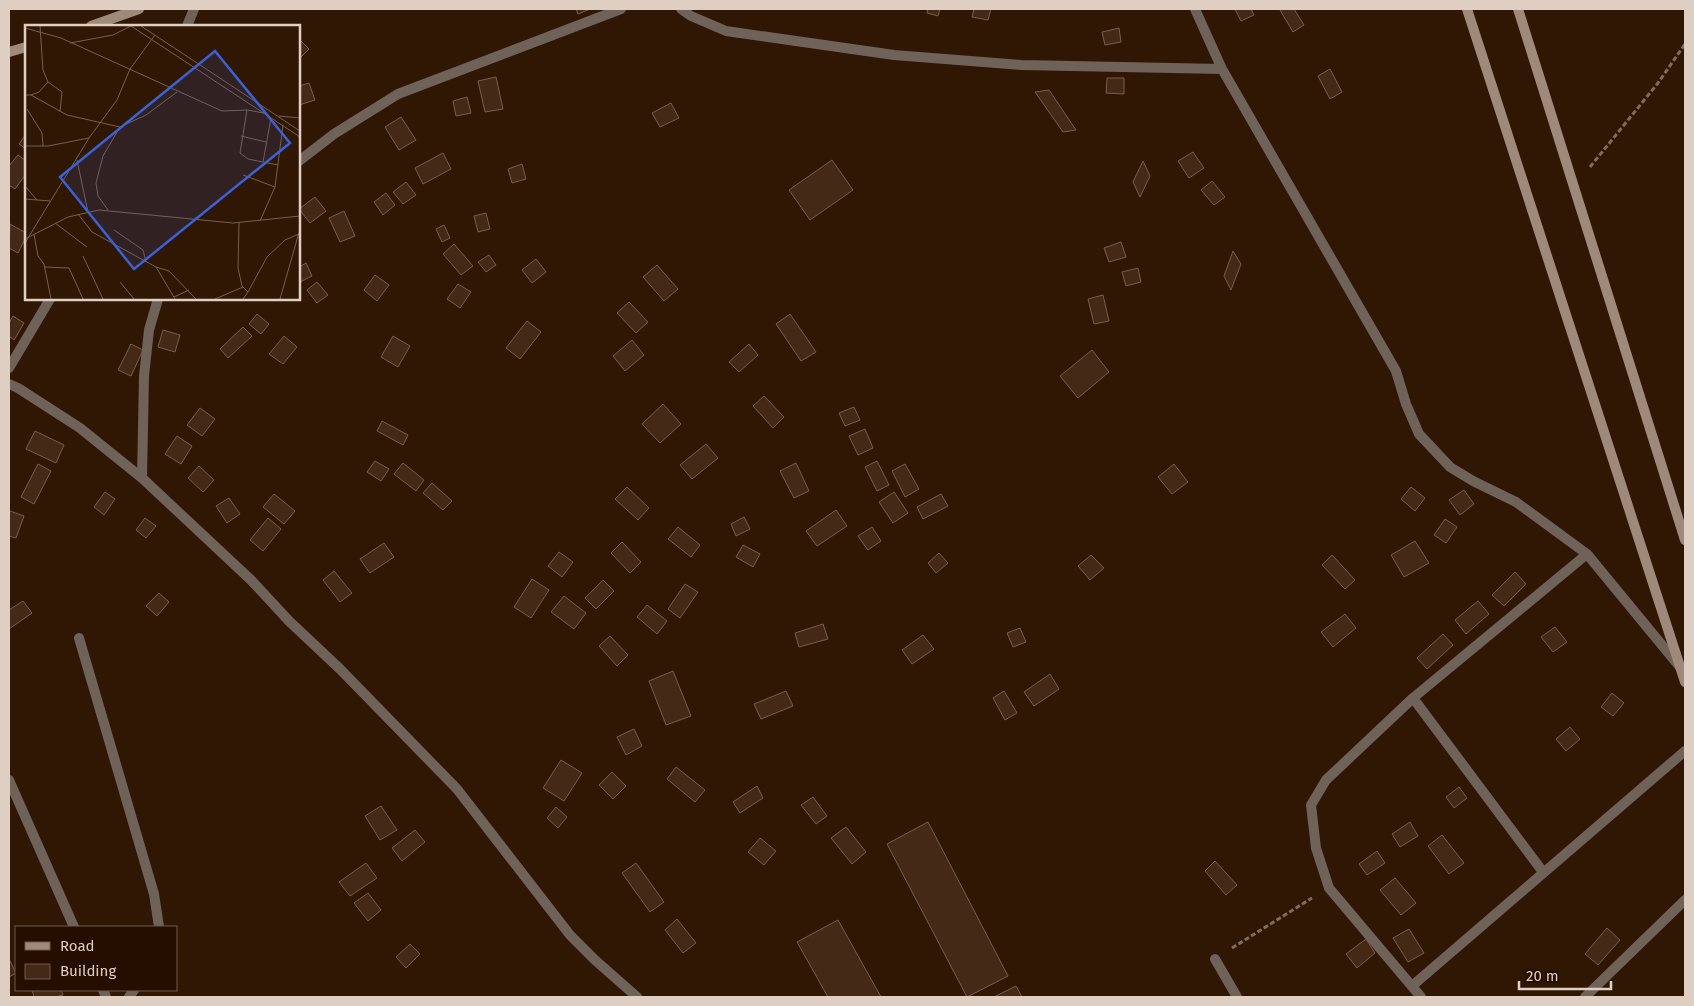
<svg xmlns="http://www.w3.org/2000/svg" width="1694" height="1006" font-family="'Fira Sans',sans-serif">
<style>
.building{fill:#432916;stroke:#7b5e49}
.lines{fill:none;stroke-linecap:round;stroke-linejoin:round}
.path{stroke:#806c5c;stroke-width:3;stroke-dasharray:5 2.5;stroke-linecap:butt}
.street{stroke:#6f6258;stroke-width:10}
.secondary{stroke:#9e897a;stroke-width:10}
.inset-road{fill:none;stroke:#756150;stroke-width:1}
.view{fill:#3a61d5;fill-opacity:0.15;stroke:#3a61d5;stroke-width:2.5}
.inset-edge{fill:none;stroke:#dfcfc3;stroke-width:2.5}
</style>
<rect width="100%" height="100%" fill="#2f1704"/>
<!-- building -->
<path class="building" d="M576,9H590L578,14Z
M928,9H940L938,16L927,13Z
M974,9H991L988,20L972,17Z
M1235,9H1251L1254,15L1241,21Z
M1282,9H1294L1304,25L1293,32L1280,10Z
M1119,28L1121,42L1105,45L1102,32Z
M299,39L309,49L299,59Z
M1330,69L1342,92L1330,99L1318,76Z
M496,77L503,109L485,112L478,81Z
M1107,78H1124V94L1106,93Z
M309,83L315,100L299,105V86Z
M1049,90L1076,130L1063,132L1035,92Z
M467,97L471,113L456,116L453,101Z
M671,103L679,118L660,127L652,113Z
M401,117L416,140L399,150L385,127Z
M26,134V149L19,144Z
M1193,152L1204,168L1189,178L1178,161Z
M443,153L451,169L423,184L415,168Z
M18,155L26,161V174L15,189L9,185V166Z
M832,160L853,190L810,220L789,190Z
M1143,161L1150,176L1140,197L1133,182Z
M522,164L526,179L512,183L508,169Z
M1212,181L1225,197L1214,205L1201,190Z
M406,182L416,195L403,204L393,192Z
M386,193L395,205L383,215L374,202Z
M315,197L326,211L310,223L299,209Z
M344,211L355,236L340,242L329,218Z
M486,213L490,229L478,232L474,216Z
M10,224L26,233V237L18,253L9,248Z
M444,225L450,238L442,242L436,229Z
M1121,242L1126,257L1109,262L1104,248Z
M454,244L473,266L461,275L443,254Z
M1233,251L1241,264L1231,290L1224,276Z
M489,255L496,265L486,272L478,262Z
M536,259L546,272L532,283L522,270Z
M306,263L312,276L300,282L299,267Z
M657,265L678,289L664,301L643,277Z
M1138,268L1141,282L1126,286L1122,272Z
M375,275L389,285L377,301L364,290Z
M317,282L328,295L317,303L307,290Z
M458,284L471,292L460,308L447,299Z
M1103,295L1109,321L1094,324L1088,299Z
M629,302L648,322L636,333L617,313Z
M257,314L269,324L261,334L249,324Z
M790,314L816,352L801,361L776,324Z
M13,316L24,323L14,340L9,336V323Z
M527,321L541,332L520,359L506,348Z
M243,327L252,336L228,358L220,349Z
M163,330L180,335L175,352L158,347Z
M284,336L297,347L283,364L269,354Z
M393,336L410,346L398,367L381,357Z
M632,340L644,355L625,371L613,356Z
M131,344L143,350L131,376L118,370Z
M749,344L758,355L739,372L729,362Z
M1092,350L1109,372L1078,398L1060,376Z
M764,396L784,417L773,428L753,406Z
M663,404L681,424L660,443L642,424Z
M854,407L860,420L845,426L839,413Z
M200,408L215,419L202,436L187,425Z
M382,421L408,435L403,445L377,431Z
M865,429L873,448L858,455L849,436Z
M35,431L64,445L56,463L26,449Z
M177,436L192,446L181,464L165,454Z
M706,444L718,458L692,479L680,465Z
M375,461L389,469L381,481L367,472Z
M877,461L889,485L877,491L865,467Z
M403,463L424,480L416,491L394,474Z
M796,463L809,491L794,498L780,471Z
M38,464L51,471L34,504L21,497Z
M905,464L919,489L905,497L892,471Z
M1174,464L1188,482L1172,494L1158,477Z
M199,466L214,480L203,492L188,478Z
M432,483L452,501L443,510L423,493Z
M627,487L649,508L638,520L615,499Z
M1411,487L1425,498L1415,511L1401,499Z
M1464,490L1474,504L1460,515L1449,500Z
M105,492L115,499L104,515L94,507Z
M894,492L908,513L893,523L879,502Z
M274,494L295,511L284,524L263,507Z
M941,494L948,506L923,519L917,507Z
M229,498L240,514L227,523L216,506Z
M836,510L847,526L817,546L806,531Z
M10,511L24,516L16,538L9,536V515Z
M744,517L750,529L736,536L731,524Z
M145,518L156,526L146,538L136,530Z
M268,518L281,529L263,551L250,540Z
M1445,519L1457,527L1446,543L1434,535Z
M678,527L700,545L691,557L668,539Z
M872,527L881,541L868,550L858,536Z
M1415,541L1429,563L1404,577L1391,555Z
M622,542L641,562L630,573L611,553Z
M384,543L394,557L370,573L360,559Z
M743,545L760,554L753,567L736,557Z
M559,552L573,562L562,577L548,566Z
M939,553L948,563L936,573L928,563Z
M1091,555L1104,568L1090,580L1078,566Z
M1332,555L1355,580L1345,589L1322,565Z
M334,571L352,593L340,602L323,580Z
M1515,572L1526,584L1504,606L1492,595Z
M532,579L549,590L531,618L514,607Z
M603,580L614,591L596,609L585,598Z
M685,584L698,592L680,618L668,609Z
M159,593L169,602L157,616L146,606Z
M564,596L586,613L574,629L551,612Z
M23,601L32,613L9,629V610Z
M1478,601L1489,614L1466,634L1455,620Z
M647,605L667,621L657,634L637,617Z
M1345,614L1356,628L1333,647L1321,632Z
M823,624L828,639L799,647L795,633Z
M1555,627L1567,642L1553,652L1541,637Z
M1020,628L1026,642L1013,647L1007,633Z
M1443,634L1453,645L1427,669L1417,658Z
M923,635L934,649L912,664L902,650Z
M610,636L628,655L617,666L599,646Z
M673,671L691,716L666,725L649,681Z
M1050,674L1059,689L1034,706L1024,692Z
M786,691L793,706L761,719L754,704Z
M1004,691L1017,713L1005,720L993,698Z
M1612,693L1624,703L1613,716L1601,707Z
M1570,727L1580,739L1566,751L1556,739Z
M634,729L642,746L626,755L617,737Z
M561,760L582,773L564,801L543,788Z
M676,767L705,790L695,802L667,779Z
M612,772L626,786L613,799L599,785Z
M757,786L763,798L740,813L733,802Z
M1459,787L1467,798L1454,808L1446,797Z
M813,797L827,816L816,824L801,805Z
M381,806L397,830L380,840L365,816Z
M556,807L567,817L558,828L547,818Z
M928,822L1008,976L967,997L887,844Z
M1410,822L1418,836L1400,847L1392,834Z
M846,827L866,852L852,864L831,838Z
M415,830L425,842L402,861L392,848Z
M1442,835L1464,863L1449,874L1428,846Z
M760,838L776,851L764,865L748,852Z
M1377,851L1385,863L1367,875L1359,864Z
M1215,861L1237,885L1226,895L1205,871Z
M366,863L377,878L350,896L339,882Z
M636,863L664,902L650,912L622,873Z
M1395,878L1416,903L1401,915L1380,890Z
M368,893L381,910L368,921L354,903Z
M677,919L696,943L683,953L665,930Z
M838,920L881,997H828L797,942Z
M1607,928L1620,940L1598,965L1585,954Z
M1409,929L1424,953L1408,962L1393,938Z
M1366,939L1375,953L1357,968L1346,954Z
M410,944L420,954L406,968L396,957Z
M9,959L16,973L9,977Z
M1016,986L1022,997H994Z
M32,990H61L63,995L55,997H34Z"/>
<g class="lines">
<!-- path -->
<path class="path" d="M1590,167L1658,83L1685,44
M1232,948L1312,898"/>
<!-- street -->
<path class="street" d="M681,9L691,16L726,31L894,55L1021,65L1222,69
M1195,9L1222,69L1396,371L1406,404L1419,434L1450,467L1473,481L1516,502L1587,554L1680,667
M187,26L194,9
M299,161L334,134L398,94L621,9
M9,368L50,299
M9,384L18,388L80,428L142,478L251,580L289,621L340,669L457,789L570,935L595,960L637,997
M142,478L144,376L149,330L158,299
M79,638L154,894L159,927
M1413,698L1543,872
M9,780L74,927
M1215,959L1237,997
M1412,986L1685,751
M103,990L106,997
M129,997L134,990
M1421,997L1329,888L1316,848L1311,805L1326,780L1413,698L1587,554
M1585,997L1685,900"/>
<!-- secondary -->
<path class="secondary" d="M1467,9L1685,682
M1518,9L1685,540
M91,26L139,9
M9,52L26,47"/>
</g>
<!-- overview -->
<g transform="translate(25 25)">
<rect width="275" height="275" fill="#2f1704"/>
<path class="inset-road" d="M15,1L18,45L23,57L37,67L35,87M106,1L275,112M116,1L275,106M0,3L36,13L197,86L222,85L239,88M45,18L88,10L106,1M0,70H6L42,90L95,102L121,90L152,67M6,70L14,67L23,57M2,84L17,108L18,121M222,85L215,128L223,134L253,140M254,91L275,93M216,111L241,117M0,121H23L64,113M52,135L63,187M238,137L246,93M218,150L250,162L235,196M0,161L12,175M250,162L258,100M0,174L25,176M83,185L73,171L71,158L78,131L95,102M53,189L67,207L131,242L150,274M30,198L62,222M214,198L213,243L217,261L223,267L218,274M89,205L118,225L121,237M9,209L13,231L19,239L26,274M0,214L43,192L74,185L208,198L275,191M0,218L64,113L92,75L105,44L130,10M58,231L78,274M20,242L44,243L58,274M131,242L144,246L171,274M95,257L109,274M223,267L242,232L260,215L274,209M149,272L164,265M190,274L218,262M255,274L275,204"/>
<path class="view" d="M190,26L265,118L109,244L35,152Z"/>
<rect width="275" height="275" class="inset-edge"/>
</g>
<!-- border -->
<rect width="1694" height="1006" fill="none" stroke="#dfcfc3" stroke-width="20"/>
<!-- legend -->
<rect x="15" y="926" width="162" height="65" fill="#250d00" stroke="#6f5b4e"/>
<rect x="25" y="942" width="25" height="8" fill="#9e897a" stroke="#6f5b4e"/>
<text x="60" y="951" font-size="15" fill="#dfcfc3">Road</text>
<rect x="25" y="964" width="25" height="15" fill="#432916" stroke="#6f5b4e"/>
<text x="60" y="976" font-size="15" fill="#dfcfc3">Building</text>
<!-- scale -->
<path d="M1519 981v8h92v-8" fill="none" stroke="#dfcfc3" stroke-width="2.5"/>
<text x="1526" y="981" font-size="15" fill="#dfcfc3" stroke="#250d00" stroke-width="4" paint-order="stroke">20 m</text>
</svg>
